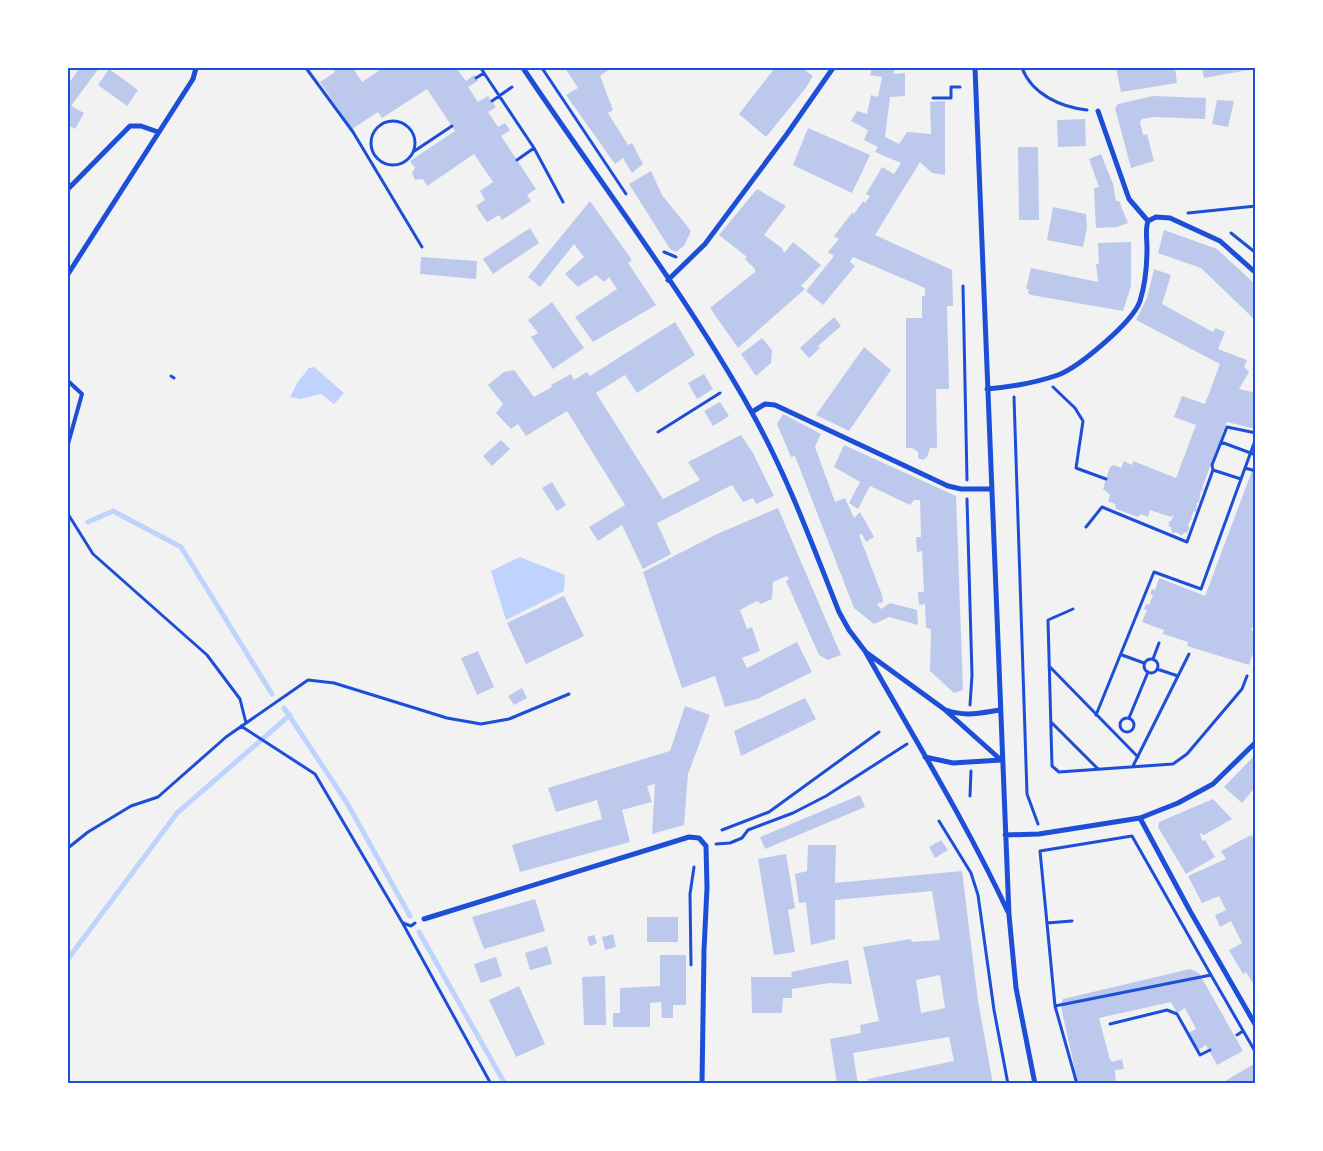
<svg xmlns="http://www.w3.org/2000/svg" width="1323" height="1151" font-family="'PT Sans',sans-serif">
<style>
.water{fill:#bfd3fe}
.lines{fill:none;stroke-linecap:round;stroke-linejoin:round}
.stream{stroke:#bfd3fe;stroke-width:5}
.building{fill:#bdc9ec;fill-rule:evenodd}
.path{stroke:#1d4ed8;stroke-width:3}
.service{stroke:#1d4ed8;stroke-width:4}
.minor{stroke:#1d4ed8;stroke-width:5}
.neatline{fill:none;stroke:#1d4ed8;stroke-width:2}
</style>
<rect width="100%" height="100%" fill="#f2f2f2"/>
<!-- water -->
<path class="water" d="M314,367L344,393L334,404L321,394L300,399L290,397L297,383L309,368Z
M520,557L565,575L564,591L506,620L491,571Z"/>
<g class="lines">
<!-- stream -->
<path class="stream" d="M88,522L113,511L181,547L272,694
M284,708L347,803L410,916
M419,932L505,1084
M68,959L177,813L290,715"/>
</g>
<!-- building -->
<path class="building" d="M80,68H99L71,106L84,113L75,129L68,125V84Z
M332,68H353L362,82L383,68H456L466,81L474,75L478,81L468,87L478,102L488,96L496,107L488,112L498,127L505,123L510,130L501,136L536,189L527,195L531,201L502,220L499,215L487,222L476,206L485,200L480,191L493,182L474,154L427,186L423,179L415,180L412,173L415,168L410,161L455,131L427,89L382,118L378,112L352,129L320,82L335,72Z
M565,68H611L600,76L613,110L608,113L628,145L632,143L643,164L632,173L623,158L615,164L566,95L578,88Z
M771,68H802L813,76L805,89L766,137L739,114L774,69Z
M872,68H894V74L905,73V96L890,97L885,137L899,144L907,132L931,134L930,102L945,101V175L932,173L920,162L875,235L952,270L953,306H947L949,389H936L937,448H930L927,457L923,460L918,458V452L912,448H906V318H922V296H925V288L853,257L850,262L855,266L823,305L806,291L834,256L828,252L839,239L834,236L852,213L854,214L863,201L865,203L870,196L866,194L882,167L894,174L901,163L875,152L878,147L864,140L868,130L851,121L857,111L867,114L871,95L878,97L882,77L870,75Z
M1116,68H1175L1177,83L1121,92Z
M1202,68H1248V70L1204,78Z
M109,69L138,90L127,106L98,85Z
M1153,96L1206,98L1205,119L1153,117L1142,119L1140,122L1143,135L1147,134L1154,161L1131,168L1115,108L1118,104Z
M1217,100L1234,101L1228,127L1212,124Z
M1085,119L1086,146L1058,147L1057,120Z
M808,128L870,155L852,193L793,165Z
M1018,147H1038L1039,220H1019Z
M1101,154L1113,184L1116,201H1119L1128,223L1117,227L1096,228L1094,188L1099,187L1089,159Z
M651,171L662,195L691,231L684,246L676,252L670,249L629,184Z
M757,189L786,206L764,235L782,248L784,253L793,242L821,265L801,286L805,289L738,348L710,308L755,272V269L745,259L747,257L719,235Z
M590,201L632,260L628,263L656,305L593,342L575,317L617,289L609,277L604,282L596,275L578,287L565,274L584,257L574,244L540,287L528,277Z
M1053,207L1086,214L1087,228L1083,247L1047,240Z
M530,228L539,243L493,274L483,259Z
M1164,230L1217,249L1256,285V321L1201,268L1158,253Z
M1131,242V286L1123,311L1031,295L1028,293L1029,289H1026L1031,268L1098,282L1096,264H1099L1098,243Z
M421,257L477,261L476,279L420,274Z
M1154,269L1171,275L1162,304L1213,332L1215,328L1225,332L1218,349L1247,360L1244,367L1249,372L1239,389L1256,393V429L1227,422L1202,488L1204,491L1201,490L1199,503L1197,502L1196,512L1194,511L1191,518L1193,519L1190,520L1188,527H1190L1187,533L1185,532L1181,536L1180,534L1175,532L1173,534L1170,526H1167L1170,524L1168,522L1171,521L1174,515L1171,517L1150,510L1148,517L1141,514L1138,517L1116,509L1115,504L1108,501L1110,495L1103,489L1110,467L1114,465L1121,468L1124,461L1132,465L1133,461L1176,478L1196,425L1174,417L1182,396L1205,404L1220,364L1136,320L1147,298Z
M552,302L584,348L553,369L531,337L538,333L528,320Z
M834,317L841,326L818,346L820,348L809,358L800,348Z
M675,322L695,355L637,393L625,375L596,393L663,499L700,480L688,462L741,435L753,453L774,496L756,504L753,498L743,502L732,485L657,523L671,554L643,569L622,525L598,541L589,527L625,505L567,411L526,436L518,424L511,429L496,413L503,404L488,385L504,372L514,370L534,397L552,387L551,385L571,374L574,380L587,372L590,376Z
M762,338L772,350L771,363L756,376L741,354Z
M864,347L891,370L849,431L816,415Z
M704,374L713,389L697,399L688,383Z
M720,402L729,416L713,426L704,411Z
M783,414L821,434L815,447L835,502L845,498L854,518L860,512L874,537L866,542L862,534L859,535L882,595L883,602L877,604L881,609L890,603L917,610L918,625L889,617L874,624L854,608L795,456L791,457L777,424Z
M501,440L510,449L492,466L483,456Z
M844,445L956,496L963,690L954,693L930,671L931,629L926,628L925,604L919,605L918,592H924L922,551L917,552L916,537H921L920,500H914L910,505L870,486L858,509L849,503L860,482L834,467Z
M1252,471L1256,473V617L1251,630L1256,632V645L1249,665L1187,646L1188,642L1163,634L1164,630L1142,622L1147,610L1144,609L1146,604L1149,605L1153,595L1150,594L1152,589L1155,590L1159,578L1205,596Z
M552,482L566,505L557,511L542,488Z
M778,508L841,655L828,660L819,655L786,581L789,579L787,576L773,582L772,599L761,604L757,601L740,610L747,629L752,627L760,651L742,658L747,668L797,642L812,672L757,699L725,707L715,676L682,688L643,572L717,534Z
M564,596L584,636L526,664L507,623Z
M478,651L494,687L477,695L461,658Z
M522,688L527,698L514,705L508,696Z
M805,698L816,719L741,756L734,731Z
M685,706L710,715L688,774L684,825L652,834L655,784L647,786L652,802L622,810L630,842L520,872L512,845L602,819L597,800L556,812L548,788L670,751Z
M1256,754V786L1242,803L1224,787Z
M860,795L865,807L765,849L760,837Z
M1213,799L1232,819L1204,835L1200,833L1202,841L1205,840L1215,857L1186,874L1158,827L1159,822Z
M1251,835L1256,839V988L1246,972L1243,974L1229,950L1242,943L1231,921L1220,927L1215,915L1226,910L1219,896L1202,903L1188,876L1226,859L1221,851Z
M941,840L948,850L935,858L929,847Z
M808,845H836L835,883L962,871L978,1001L993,1084H869L868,1079L954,1061L949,1037L853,1053L858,1084H837L830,1039L861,1033L860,1025L879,1021L863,947L911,939L912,942L940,940L932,891L835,900V939L811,945L806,902L799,903L795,874L807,871ZM940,975L945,1008L921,1013L916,980Z
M786,854L795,908L788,910L795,952L774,955L758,859Z
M535,899L545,931L484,949L472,917Z
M647,917H678V942H647Z
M613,934L616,947L605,950L602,937Z
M594,935L597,943L590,946L587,937Z
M547,946L552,964L530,970L525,953Z
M660,955H686V1005H673V1018H662L661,1002L650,1003V1027H613V1013H620V988L660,986Z
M496,957L502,976L481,983L474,964Z
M848,960L852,984L829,983L792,989V998H783L782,1013H752L751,977H792L791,972Z
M1190,969L1199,973L1243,1051L1217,1065L1206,1045L1198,1050L1188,1033L1196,1029L1185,1008L1177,1013L1171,1002L1099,1018L1110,1060L1113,1062L1122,1059L1124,1069L1115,1070L1116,1084H1078L1063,1016L1061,1005L1063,999Z
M605,976L606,1025H584L582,977Z
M519,986L545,1044L516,1057L489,1000Z
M1254,1064L1256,1084H1226L1225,1081Z"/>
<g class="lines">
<!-- path -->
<path class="path" d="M306,68L353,132L422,247
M481,68L484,73
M542,68L626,194
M1022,68C1032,94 1060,107 1087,110
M1060,68H1065
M476,78L484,73L534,148L517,160
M933,98H951V87H960
M492,101L512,87
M371 143a22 22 0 1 1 44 0a22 22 0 1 1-44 0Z
M534,148L563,202
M413,152L452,126
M1188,213L1256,206
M1231,233L1256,253
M664,252L676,257
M963,286L967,480
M171,376L174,378
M1053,387L1075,408L1083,421L1076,468L1106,479
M1014,397L1027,794L1038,824
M658,432L720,393
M1221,442L1256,455
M1245,468L1256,471
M1213,470L1212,465L1227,427L1256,433
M967,499L972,675L970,705
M68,514L93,554L207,655L240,699L246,723
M1086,527L1102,507L1187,542L1213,470L1241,479L1256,438
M1073,609L1048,620L1052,766L1059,772L1173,764L1187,754L1242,689L1247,676
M1122,655L1144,663
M1153,659L1159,643
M1144 666a7 7 0 1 1 14 0a7 7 0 1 1-14 0Z
M1049,666L1138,757
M1157,669L1178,676
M1096,715L1154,572L1201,589L1241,479
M1120 725a7 7 0 1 1 14 0a7 7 0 1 1-14 0Z
M1129,718L1148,672
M1051,722L1098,769
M241,726L315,774L402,922L491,1084
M1133,766L1189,654
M970,796L971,771
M939,821L971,873L978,895L994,1010L1008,1084
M722,830L769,812L879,732
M716,844L730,843L742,838L748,830L793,813L826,796L907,744
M68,848L88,832L131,806L158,797L226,737L308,680L334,683L447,718L481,724L509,719L569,694
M403,923L411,926L415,923
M1047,923L1072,921
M691,965L690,894L694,867
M1055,1006L1040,851L1132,836L1211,975
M1110,1024L1167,1010L1177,1014L1200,1055L1210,1050
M1237,1035L1243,1031
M1077,1084L1055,1006L1211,975L1256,1053"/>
<!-- service -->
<path class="service" d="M68,381L82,394L68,444"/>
<!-- minor -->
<path class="minor" d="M523,68C598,180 685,293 751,411C787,475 812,544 839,612L849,630L865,651C914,738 966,822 1008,912
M975,68L1009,915L1016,988L1035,1084
M1098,111L1129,199L1148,221
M68,189L130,126H141L158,132
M68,274L193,79L196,68
M668,280L705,244L787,134L833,68
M987,389C1010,387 1035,383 1058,375C1079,367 1133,322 1140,301C1145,285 1147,265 1147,248C1147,238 1145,230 1148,221L1156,217L1170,218L1220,241L1256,273
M752,412L765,404L775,405L948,486L961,489H990
M867,653L944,709L1001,760
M946,710C965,717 980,713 1000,710
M925,757L953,763L1001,760
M1140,818L1190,911L1256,1026
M1005,835L1039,834L1140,818L1178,803L1213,784L1256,742
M424,919L689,837L699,838L706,846L707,888L704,950L702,1084"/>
</g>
<!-- border -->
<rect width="1323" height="1151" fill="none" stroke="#ffffff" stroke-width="138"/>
<rect x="69" y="69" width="1185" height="1013" class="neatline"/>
</svg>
